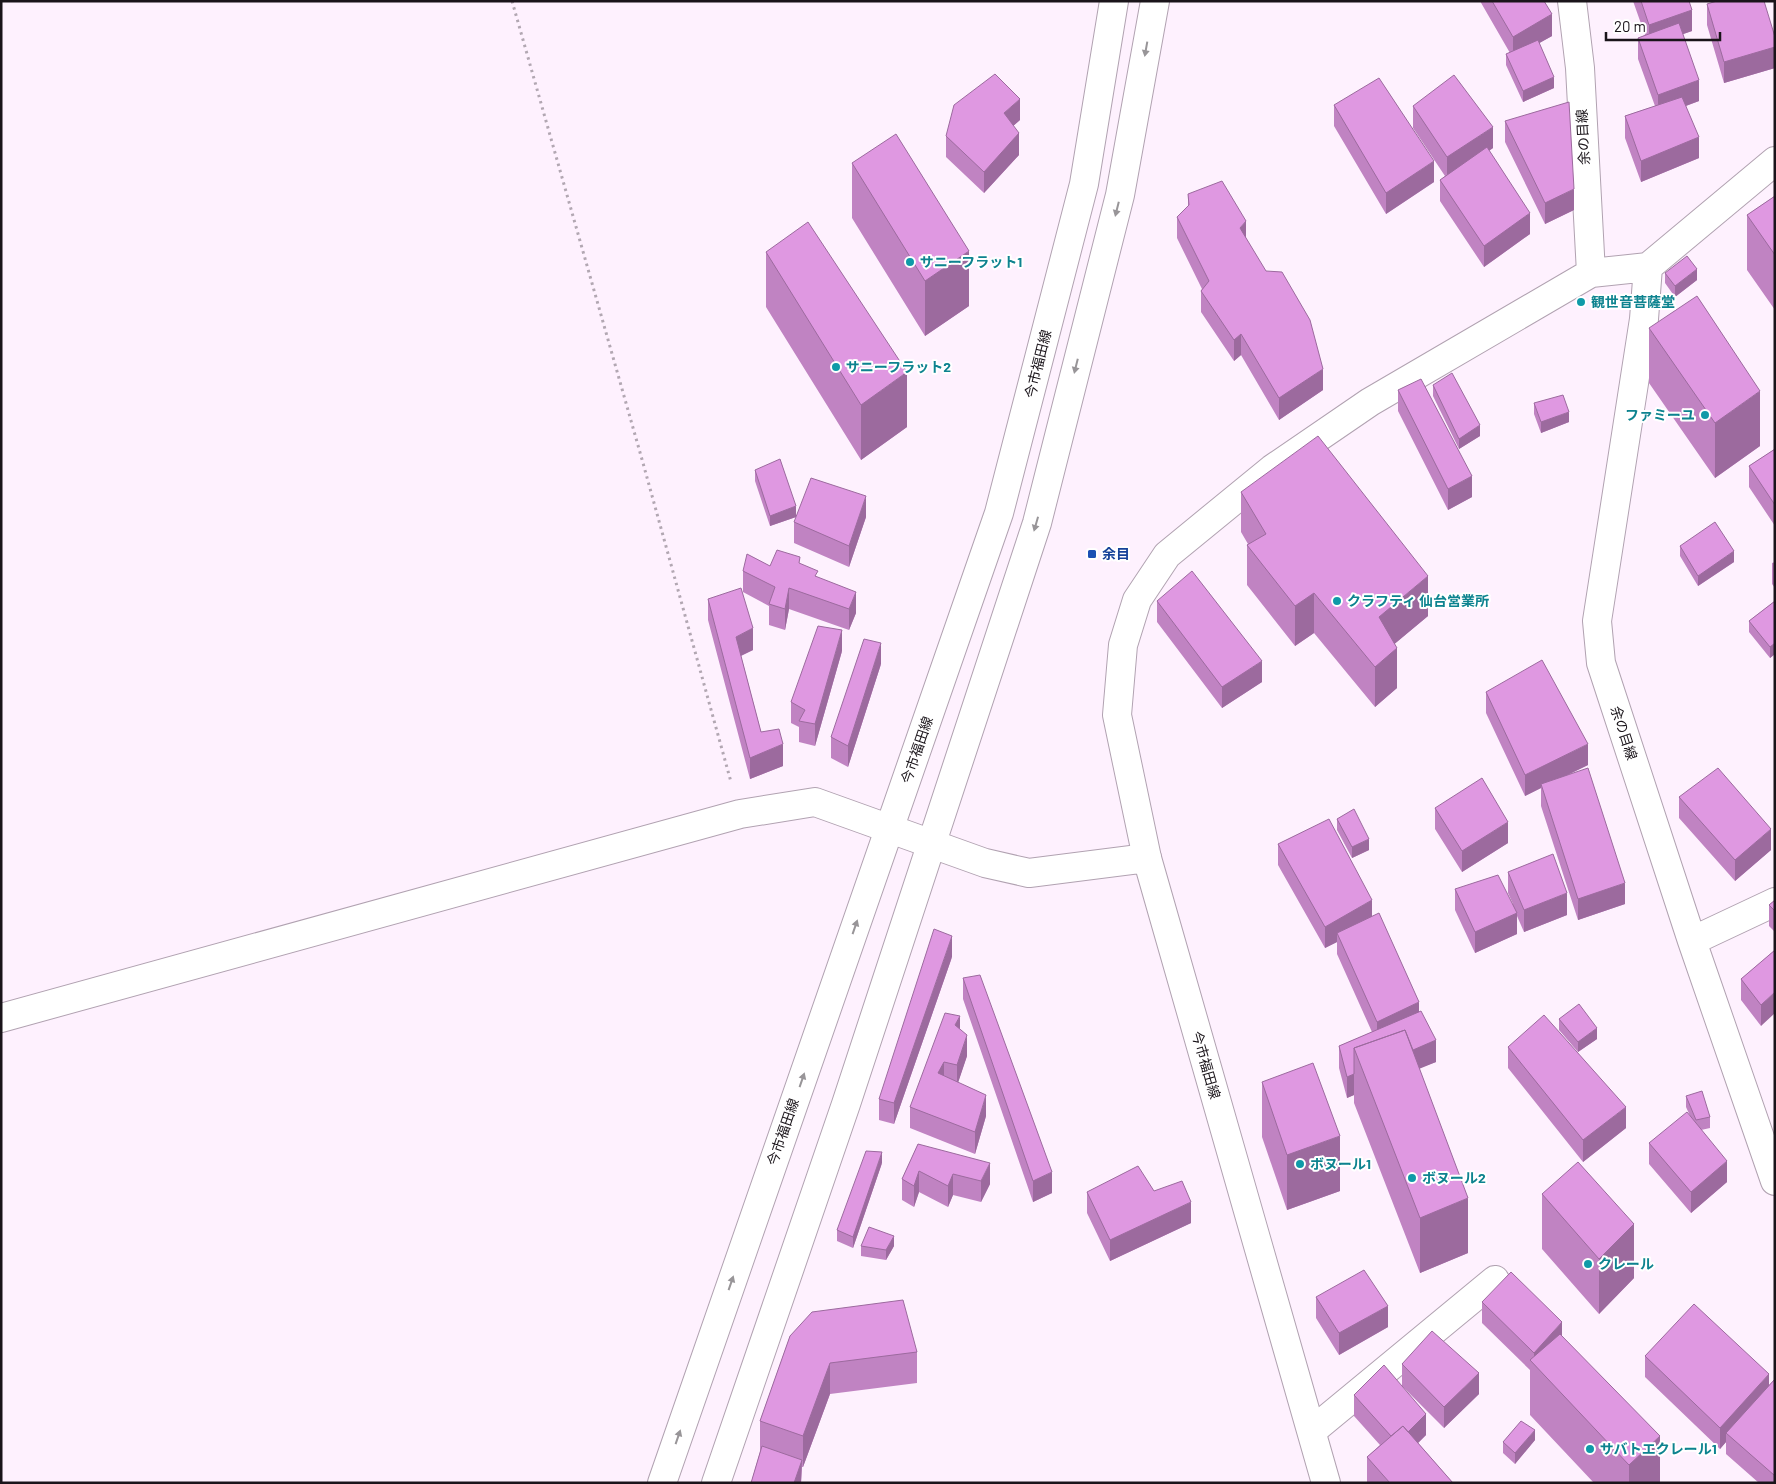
<svg xmlns="http://www.w3.org/2000/svg" width="1776" height="1484" font-family="Barlow,'Noto Sans JP',sans-serif">
<style>
.lines{fill:none;stroke-linecap:round;stroke-linejoin:round}
.minor-casing{stroke:#b1a2b1;stroke-width:30}
.secondary-casing{stroke:#b1a2b1;stroke-width:30}
.path{stroke:#b2a7b2;stroke-width:3;stroke-dasharray:2.5 4;stroke-linecap:butt}
.minor{stroke:#fff;stroke-width:28}
.secondary{stroke:#fff;stroke-width:28}
.wall{fill:#c083c2}
.shaded-wall{fill:#9c6a9e}
.building{fill:#df98e1;stroke:#9c6a9e}
.oneway{fill:#989598}
.culture-dot{fill:#0f9aa8;stroke:#fff;stroke-width:2}
.transit-dot{fill:#1a4fb4;stroke:#fff;stroke-width:2}
.labels{text-anchor:middle;stroke-width:4;stroke-linejoin:round;paint-order:stroke}
.street-label{font-size:14px;fill:#1a141a;stroke:#fff}
.culture-label{font-size:14px;font-weight:bold;fill:#0d838f;stroke:#fff;text-anchor:start}
.transit-label{font-size:14px;font-weight:bold;fill:#164399;stroke:#fff;text-anchor:start}
</style>
<rect width="100%" height="100%" fill="#fef1fe"/>
<g class="lines">
<defs>
<path id="minor" d="M1572,1L1580,68L1591,273
M1648,267L1644,319L1597,621L1601,663L1692,941L1775,1181
M1147,858L1117,715L1123,645L1137,600L1167,555L1272,469L1370,402L1591,273L1648,267L1775,161
M1692,941L1775,902
M1,1018L740,814L815,802L932,844
M1312,1431L1495,1280"/>
<path id="secondary" d="M932,844L985,863L1029,873L1147,858L1326,1483
M662,1483L999,513L1084,184L1114,1
M716,1483L846,1104L1037,523L1120,195L1155,1"/>
</defs>
<!-- minor casing -->
<use href="#minor" class="minor-casing"/>
<!-- secondary casing -->
<use href="#secondary" class="secondary-casing"/>
<!-- path -->
<path class="path" d="M512,1L643,463L731,782"/>
<!-- minor -->
<use href="#minor" class="minor"/>
<!-- secondary -->
<use href="#secondary" class="secondary"/>
</g>
<!-- wall -->
<path class="wall" d="M1480,1H1544L1552,36L1539,43L1554,88L1523,102L1506,65V54L1510,53Z
M1633,1H1689L1692,31L1683,34L1699,101L1686,106L1699,158L1641,182L1625,138V116L1655,106L1638,59V38L1645,35Z
M1707,4L1775,37V68L1724,83L1707,25Z
M1334,105L1434,182L1386,214L1334,126Z
M1413,106L1493,148L1489,151L1530,234L1484,267L1440,201V180L1445,176L1413,128Z
M1020,120L1013,126L1019,155L984,193L946,157V136Z
M1505,121L1574,210L1545,224L1505,142Z
M852,163L969,306L925,336L852,218Z
M1188,194L1246,239L1323,390L1279,420L1241,355L1234,361L1201,312V291L1202,289L1177,238V217L1188,207Z
M1775,196V310L1747,270V215Z
M766,252L907,427L861,460L766,307Z
M1665,273L1697,280L1675,297L1665,283Z
M1649,328L1760,446L1715,478L1649,383Z
M1433,385L1480,436L1459,449L1433,396Z
M1398,390L1472,497L1448,510L1398,411Z
M1534,403L1569,422L1541,433L1534,414Z
M1775,449V526L1749,487V466Z
M755,470L796,517L770,526L755,481Z
M1241,492L1428,616L1394,644L1397,688L1375,707L1314,633L1295,646L1247,585V545L1248,544L1241,532Z
M866,517L849,567L794,543V522Z
M1680,546L1734,562L1698,586L1680,556Z
M1775,562V588L1772,584V563Z
M800,564L818,578L856,613L849,630L789,609L785,630L769,625V606L743,592V571L770,566Z
M708,599L753,650L741,656L761,732L783,766L750,779L708,620Z
M1157,601L1262,682L1222,708L1157,622Z
M1775,601V654L1770,658L1749,632V621Z
M842,651L815,746L799,742V727L791,723V702Z
M881,664L848,767L831,758V737Z
M1486,692L1588,765L1568,775L1625,904L1578,920L1541,806V788L1525,796L1486,713Z
M1679,797L1771,850L1735,881L1679,818Z
M1435,808L1508,843L1462,872L1435,829Z
M1337,819L1369,850L1352,858L1337,830Z
M1278,844L1372,916L1419,1012L1436,1062L1419,1068L1468,1253L1420,1273L1354,1103V1095L1347,1098L1339,1068V1046L1372,1032L1337,954V942L1325,948L1278,865Z
M1508,872L1567,915L1524,932L1517,916V934L1475,953L1455,910V889L1513,904L1508,893Z
M1775,900V932L1769,926V905Z
M1775,950L1761,1026L1741,1000V979Z
M952,957L894,1124L879,1120V1099Z
M963,978L1052,1193L1033,1202L963,999Z
M1559,1019L1597,1039L1578,1052L1559,1030Z
M960,1029L967,1056L958,1082L986,1116L975,1154L910,1128V1107Z
M1508,1047L1626,1128L1583,1162L1508,1068Z
M1262,1082L1340,1191L1287,1210L1262,1137Z
M1686,1096L1710,1117V1128L1701,1130L1727,1182L1691,1213L1649,1164V1143L1690,1116L1686,1107Z
M918,1144L990,1184L981,1202L953,1195L948,1207L919,1192L914,1207L902,1200V1179Z
M882,1163L853,1248L837,1241V1230Z
M1154,1191L1191,1223L1110,1261L1087,1213V1192Z
M1542,1194L1634,1278L1599,1314L1542,1249Z
M861,1246H894L886,1260L861,1256Z
M1316,1297L1388,1327L1339,1355L1316,1318Z
M1482,1302L1562,1336L1660,1483H1594L1530,1415V1370L1482,1323Z
M790,1336L917,1352V1383L830,1394L803,1467H802L801,1483H751L760,1452V1421Z
M1645,1356L1769,1385L1775,1379V1483H1759L1726,1454V1442L1720,1449L1645,1377Z
M1402,1364L1479,1394L1444,1428L1402,1386Z
M1354,1395L1426,1435L1418,1443L1453,1483H1367V1457L1380,1445L1354,1416Z
M1535,1440L1515,1464L1503,1453V1442Z"/>
<!-- shaded-wall -->
<path class="shaded-wall" d="M1692,10V31L1649,46V25Z
M1552,14V36L1513,58V37Z
M1775,47V68L1724,83V62Z
M1554,77V88L1523,102V91Z
M1699,80V101L1658,116V95Z
M1020,99V120L1004,134V113Z
M1493,127V148L1447,178V157Z
M1019,133V155L984,193V172Z
M1699,137V158L1641,182V161Z
M1434,161V182L1386,214V193Z
M1574,189V210L1545,224V203Z
M1530,213V234L1484,267V246Z
M1246,221V242L1240,228Z
M969,251V306L925,336V281Z
M1697,269V280L1675,297V286Z
M1241,334V355L1234,361V340Z
M1323,369V390L1279,420V398Z
M907,372V427L861,460V405Z
M1760,391V446L1715,478V423Z
M1569,412V422L1541,433V422Z
M1480,425V436L1459,449V439Z
M1472,476V497L1448,510V489Z
M866,496V517L849,567V546Z
M796,506V517L770,526V516Z
M1734,551V562L1698,586V576Z
M1428,576V616L1379,657V617Z
M789,588V609L785,630V609Z
M856,592V613L849,630V609Z
M1314,593V633L1295,646V606Z
M753,628V650L736,658V637Z
M842,630V651L815,746V724Z
M881,643V664L848,767V746Z
M1775,643V654L1770,658V647Z
M1397,648V688L1375,707V667Z
M1262,661V682L1222,708V687Z
M783,744V766L750,779V758Z
M1588,744V765L1542,787L1541,784V788L1525,796V775Z
M1508,822V843L1462,872V851Z
M1771,829V850L1735,881V860Z
M1369,839V850L1352,858V847Z
M1625,883V904L1578,920V899Z
M1567,893V915L1524,932V910Z
M1372,900V922L1337,933V942L1325,948V927Z
M1517,913V934L1475,953V932Z
M952,936V957L894,1124V1103Z
M1775,992V1013L1761,1026V1005Z
M1419,1002V1023L1377,1043V1022Z
M960,1016V1038L955,1025Z
M1597,1028V1039L1578,1052V1042Z
M967,1035V1056L957,1086V1065Z
M1436,1040V1062L1370,1089L1363,1070Z
M944,1062V1083L938,1073Z
M1354,1074V1095L1347,1098V1077Z
M986,1095V1116L975,1154V1132Z
M1626,1107V1128L1583,1162V1140Z
M1340,1136V1191L1287,1210V1155Z
M882,1152V1163L853,1248V1237Z
M1727,1161V1182L1691,1213V1192Z
M990,1163V1184L981,1202V1181Z
M919,1171V1192L914,1207V1186Z
M1052,1172V1193L1033,1202V1181Z
M953,1174V1195L948,1207V1186Z
M1468,1198V1253L1420,1273V1218Z
M1191,1202V1223L1110,1261V1240Z
M1634,1224V1278L1599,1314V1259Z
M894,1236V1246L886,1260V1250Z
M1388,1306V1327L1339,1355V1333Z
M1562,1322V1343L1534,1364V1353Z
M830,1363V1394L803,1467V1436Z
M1479,1373V1394L1444,1428V1407Z
M1769,1374V1395L1726,1433V1442L1720,1449V1428Z
M1426,1414V1435L1397,1464V1443Z
M1535,1430V1440L1515,1464V1453Z
M1660,1436V1483H1629V1465Z
M802,1460L801,1483H794Z"/>
<!-- building -->
<path class="building" d="M1492,1H1544L1552,14L1513,37Z
M1641,1H1689L1692,10L1649,25Z
M1717,1H1764L1775,37V47L1724,62L1707,4Z
M1679,23L1699,80L1658,95L1638,38Z
M1538,40L1554,77L1523,91L1506,54Z
M995,74L1020,99L1004,113L1019,133L984,172L946,136L954,105Z
M1454,75L1493,127L1447,157L1413,106Z
M1379,78L1434,161L1386,193L1334,105Z
M1682,97L1699,137L1641,161L1625,116Z
M1569,102L1574,189L1545,203L1505,121Z
M896,134L969,251L925,281L852,163Z
M1487,147L1530,213L1484,246L1440,180Z
M1222,181L1246,221L1240,228L1266,271L1282,272L1310,320L1323,369L1279,398L1241,334L1234,340L1201,291L1209,281L1177,217L1189,205L1188,194Z
M1775,196V255L1747,215Z
M808,222L907,372L861,405L766,252Z
M1687,256L1697,269L1675,286L1665,273Z
M1697,296L1760,391L1715,423L1649,328Z
M1452,373L1480,425L1459,439L1433,385Z
M1421,379L1472,476L1448,489L1398,390Z
M1563,395L1569,412L1541,422L1534,403Z
M1318,436L1428,576L1379,617L1397,648L1375,667L1314,593L1295,606L1247,545L1266,534L1241,492Z
M1775,449V505L1749,466Z
M780,459L796,506L770,516L755,470Z
M811,478L866,496L849,546L794,522Z
M1715,522L1734,551L1698,576L1680,546Z
M777,550L800,557L799,563L818,571L815,576L856,592L849,609L789,588L785,609L769,604L775,587L743,571L747,554L770,566Z
M1192,571L1262,661L1222,687L1157,601Z
M741,588L753,628L736,637L761,732L779,729L783,744L750,758L708,599Z
M1775,601V643L1770,647L1749,621Z
M818,626L842,630L815,724L799,721L805,710L791,702Z
M864,639L881,643L848,746L831,737Z
M1542,660L1588,744L1525,775L1486,692Z
M1588,768L1625,883L1578,899L1541,784Z
M1718,768L1771,829L1735,860L1679,797Z
M1482,778L1508,822L1462,851L1435,808Z
M1354,809L1369,839L1352,847L1337,819Z
M1329,819L1372,900L1325,927L1278,844Z
M1553,854L1567,893L1524,910L1508,872Z
M1498,875L1517,913L1475,932L1455,889Z
M1775,900V911L1769,905Z
M1379,913L1419,1002L1377,1022L1337,933Z
M934,929L952,936L894,1103L879,1099Z
M1775,950V992L1761,1005L1741,979Z
M980,975L1052,1172L1033,1181L963,978Z
M1579,1004L1597,1028L1578,1042L1559,1019Z
M1421,1011L1436,1040L1413,1050L1405,1030L1354,1048V1074L1347,1077L1339,1046Z
M945,1013L960,1016L955,1025L967,1035L957,1065L944,1062L938,1073L986,1095L975,1132L910,1107Z
M1544,1015L1626,1107L1583,1140L1508,1047Z
M1405,1030L1468,1198L1420,1218L1354,1048Z
M1313,1063L1340,1136L1287,1155L1262,1082Z
M1702,1091L1710,1117L1696,1120L1686,1096Z
M1687,1112L1727,1161L1691,1192L1649,1143Z
M918,1144L990,1163L981,1181L953,1174L948,1186L919,1171L914,1186L902,1179Z
M866,1151L882,1152L853,1237L837,1230Z
M1578,1162L1634,1224L1599,1259L1542,1194Z
M1138,1166L1154,1191L1182,1181L1191,1202L1110,1240L1087,1192Z
M869,1227L894,1236L886,1250L861,1246Z
M1364,1270L1388,1306L1339,1333L1316,1297Z
M1511,1272L1562,1322L1534,1353L1482,1302Z
M903,1300L917,1352L830,1363L803,1436L760,1421L790,1336L812,1312Z
M1694,1304L1769,1374L1720,1428L1645,1356Z
M1432,1331L1479,1373L1444,1407L1402,1364Z
M1560,1334L1660,1436L1629,1465L1530,1360Z
M1384,1365L1426,1414L1408,1432L1403,1426L1391,1436L1354,1395Z
M1775,1379V1474L1774,1475L1726,1433Z
M1521,1421L1535,1430L1515,1453L1503,1442Z
M1403,1426L1453,1483H1390L1367,1457Z
M762,1446L802,1460L794,1483H751Z"/>
<!-- one-way arrows -->
<defs><path id="oneway-solid" d="M-6-.8H1V-3.2L6.5 0L1 3.2V.8H-6Z" transform="scale(1.25)"/></defs>
<g class="oneway">
<use href="#oneway-solid" transform="translate(1146 49) rotate(100)"/>
<use href="#oneway-solid" transform="translate(1117 209) rotate(104)"/>
<use href="#oneway-solid" transform="translate(1076 366) rotate(104)"/>
<use href="#oneway-solid" transform="translate(1036 524) rotate(106)"/>
<use href="#oneway-solid" transform="translate(855 927) rotate(-71)"/>
<use href="#oneway-solid" transform="translate(802 1080) rotate(-71)"/>
<use href="#oneway-solid" transform="translate(731 1283) rotate(-71)"/>
<use href="#oneway-solid" transform="translate(678 1437) rotate(-71)"/>
</g>
<!-- markers -->
<g class="culture-dot">
<circle cx="910" cy="262" r="5"/>
<circle cx="1581" cy="302" r="5"/>
<circle cx="836" cy="367" r="5"/>
<circle cx="1705" cy="415" r="5"/>
<circle cx="1337" cy="601" r="5"/>
<circle cx="1300" cy="1164" r="5"/>
<circle cx="1412" cy="1178" r="5"/>
<circle cx="1588" cy="1264" r="5"/>
<circle cx="1590" cy="1449" r="5"/>
</g>
<rect class="transit-dot" x="1087" y="549" width="10" height="10" rx="2.5"/>
<g class="labels">
<!-- street labels -->
<g class="street-label">
<text transform="translate(1583 137) rotate(-93)" y="5">余の目線</text>
<text transform="translate(1038 364) rotate(-76)" y="5">今市福田線</text>
<text transform="translate(1624 733) rotate(72)" y="5">余の目線</text>
<text transform="translate(917 750) rotate(-71)" y="5">今市福田線</text>
<text transform="translate(1206 1065) rotate(74)" y="5">今市福田線</text>
<text transform="translate(783 1132) rotate(-71)" y="5">今市福田線</text>
</g>
<!-- culture labels -->
<g class="culture-label">
<text x="920" y="267">サニーフラット1</text>
<text x="1591" y="307">観世音菩薩堂</text>
<text x="846" y="372">サニーフラット2</text>
<text x="1695" y="420" text-anchor="end">ファミーユ</text>
<text x="1347" y="606">クラフティ 仙台営業所</text>
<text x="1310" y="1169">ボヌール1</text>
<text x="1422" y="1183">ボヌール2</text>
<text x="1598" y="1269">クレール</text>
<text x="1600" y="1454">サバトエクレール1</text>
</g>
<!-- transit labels -->
<g class="transit-label">
<text x="1102" y="559">余目</text>
</g>
</g>
<!-- border -->
<rect width="1776" height="1484" fill="none" stroke="#1a141a" stroke-width="5"/>
<!-- scale -->
<path d="M1606 32v8h114v-8" fill="none" stroke="#1a141a" stroke-width="2.5"/>
<text x="1614" y="32" font-size="15" fill="#1a141a" stroke="#ffffff" stroke-width="4" paint-order="stroke">20 m</text>
</svg>
